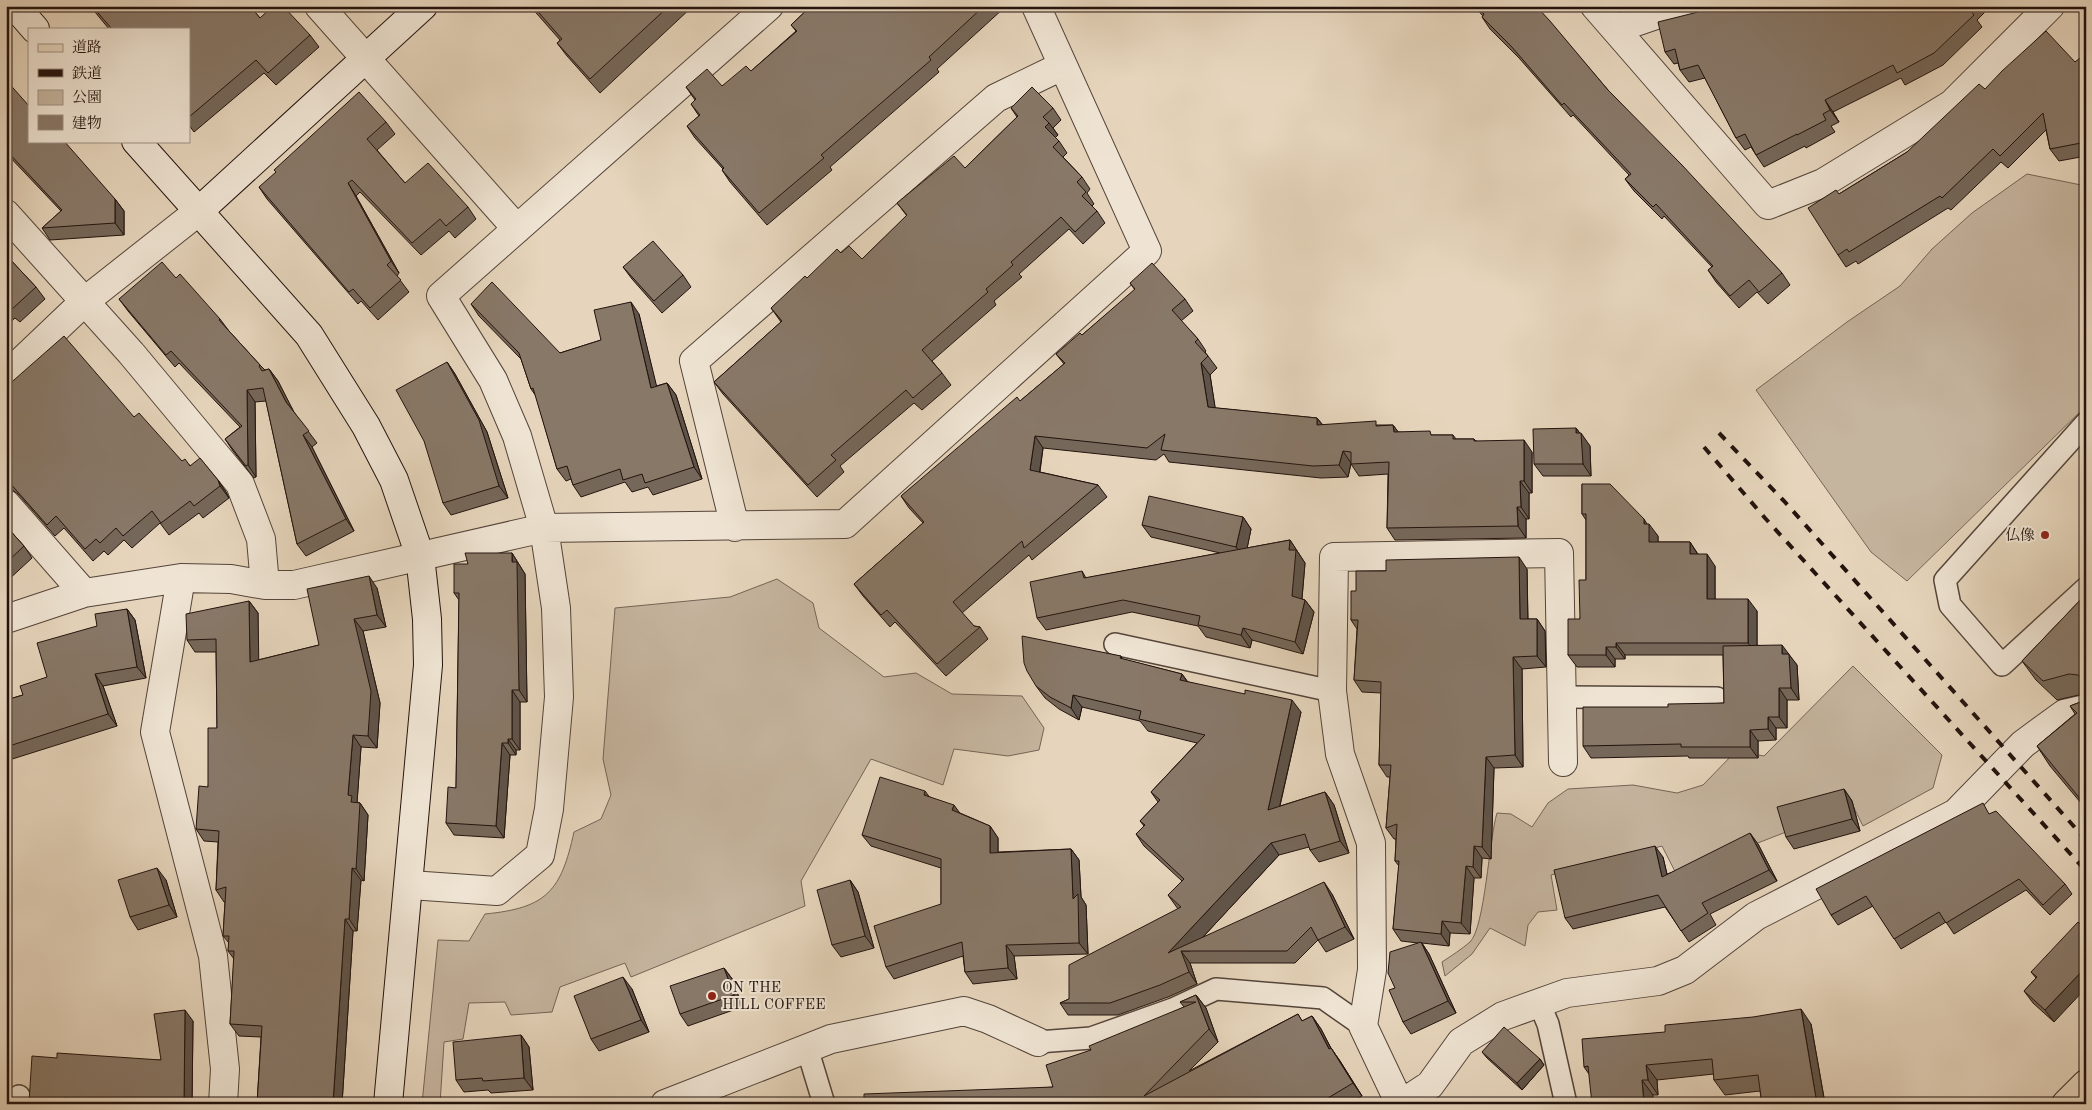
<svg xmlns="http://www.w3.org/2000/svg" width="2092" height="1110" font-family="'Old Standard TT','Noto Serif JP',serif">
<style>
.green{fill:#c5b49e;stroke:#746456}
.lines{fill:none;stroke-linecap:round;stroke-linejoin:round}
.lane-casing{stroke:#54443a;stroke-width:24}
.street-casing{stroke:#54443a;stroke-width:30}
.secondary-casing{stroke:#23130e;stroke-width:30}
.primary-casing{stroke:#23130e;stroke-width:30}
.lane{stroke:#efe4d3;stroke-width:21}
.street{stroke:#efe4d3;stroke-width:28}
.secondary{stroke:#efe4d3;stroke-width:28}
.primary{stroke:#e6d5bc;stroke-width:28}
.rail{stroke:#23130e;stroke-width:4;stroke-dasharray:9 9;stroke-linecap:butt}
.wall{fill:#756759;stroke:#23130e}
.shaded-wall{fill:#5f5449;stroke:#23130e}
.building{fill:#887868;stroke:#23130e}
.poi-dot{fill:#8f2418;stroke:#efe4d3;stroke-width:2}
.labels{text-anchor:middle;stroke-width:4;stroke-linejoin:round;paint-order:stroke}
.poi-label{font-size:15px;fill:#23130e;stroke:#efe4d3;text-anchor:end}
</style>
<rect width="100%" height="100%" fill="#e6d5bc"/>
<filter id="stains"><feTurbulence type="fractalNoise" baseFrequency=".004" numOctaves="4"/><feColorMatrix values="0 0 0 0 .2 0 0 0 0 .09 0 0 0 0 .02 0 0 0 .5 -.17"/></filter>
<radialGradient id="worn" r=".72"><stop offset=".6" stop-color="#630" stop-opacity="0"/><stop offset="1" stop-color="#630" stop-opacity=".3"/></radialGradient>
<!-- green -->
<path class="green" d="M2027,174L2086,186V406L1907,581L1871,552L1756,390L1847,322L1900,286L1932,249L1972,213Z
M777,579L813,603L819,628L884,677L916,673L952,694L1022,696L1044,728L1039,750L1008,756L954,749L943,785L871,759L801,881L805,906L631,977L625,963L560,987L552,1012L511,1015L505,1002L469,1003L463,1039L444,1042L440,1104H422L438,940L469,941L485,914C547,908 561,891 574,832L601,819L611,795L603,759L615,608L730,597Z
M1853,666L1942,755L1933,788L1863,826L1853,806L1750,846L1685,891L1662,846L1551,875L1557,910L1538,912L1528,925L1525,946L1490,928L1472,954L1445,976L1442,962C1451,956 1462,949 1470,942C1485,927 1489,839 1497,813L1511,814L1532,827L1548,803L1568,789L1633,785L1677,793L1703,785L1736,751L1764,756Z"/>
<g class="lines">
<defs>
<path id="lane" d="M2086,423L1945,580L1950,605L2002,665L2086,588
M1115,644L1332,691
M1562,697L1717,698
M1539,1003L1548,1024L1566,1104
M1038,1042L1091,1038L1173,1009L1216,989L1323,998L1363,1026
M807,1048L824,1104
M19,1096V1104"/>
<path id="street" d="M319,6L517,229
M1595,6L1768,205L1823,183L1952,104L2050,6
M1615,29L1682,6
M6,214L131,353L240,484L261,539L265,585
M6,376L85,301L199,211
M6,504L84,593
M735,527L694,361L996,98L1062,66
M181,578L155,732L213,956L225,1069L223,1104
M6,619L84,593L181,578L231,579L265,585H294L544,528L845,524L1147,251L1036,6
M410,885L497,891L540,855L549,809L559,697L556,608L544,528L517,436L493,380L441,296L769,6
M665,1104L831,1039L964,1011L988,1019L1038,1042
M1400,1104L1363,1026L1372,970L1371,843L1340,754L1332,691L1334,557L1559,553L1563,762
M1401,1104L1430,1085L1461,1042L1503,1016L1567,993L1658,981L1685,970L1756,916L1956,813L2023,744L2064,714L2086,709"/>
<path id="secondary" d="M15,6L35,29
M136,141L309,335L366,426L394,480L420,556L427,619L428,665L388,1104
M199,211L423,6"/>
<path id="primary" d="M2066,1104L2086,1084"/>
</defs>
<!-- lane casing -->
<use href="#lane" class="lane-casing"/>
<!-- street casing -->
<use href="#street" class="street-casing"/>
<!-- secondary casing -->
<use href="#secondary" class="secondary-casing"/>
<!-- primary casing -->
<use href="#primary" class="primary-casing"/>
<!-- lane -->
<use href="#lane" class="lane"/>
<!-- street -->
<use href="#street" class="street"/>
<!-- secondary -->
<use href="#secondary" class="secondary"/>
<!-- primary -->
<use href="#primary" class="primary"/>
<!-- rail -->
<path class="rail" d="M1719,433L1784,501L2086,840
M1704,447L1765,518L2086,871"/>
</g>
<!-- wall -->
<path class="wall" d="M90,6H250L260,18L310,35L319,47L276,85L264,73L194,132L189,125V29H109Z
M530,6H693L600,93L567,56L557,43L560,40Z
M811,6H1002L1004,8L937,69L939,72L830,167L832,170L767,225L730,182L722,170L723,169L695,138L687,126L699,116L691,104L695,100L686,87L722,86L751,71L796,31L791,25Z
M1474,6H1536L1608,90L1782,273L1790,285L1768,304L1757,292L1739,308L1716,282L1708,270L1712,267L1664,216L1662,219L1634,191L1625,179L1629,175L1573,115L1571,117L1519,58L1490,29L1482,17L1483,16Z
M1722,6H1991L1977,20L1982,27L1943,65L1905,85L1901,78L1833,112L1839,122L1831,126L1835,132L1806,148L1805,146L1764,167L1756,155L1751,147L1745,150L1736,138L1705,78L1689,82L1680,70L1678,63L1674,64L1665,52Z
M2075,62L2086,64V156L2059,161L2050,149L2046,130L2008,168L2001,162L1951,210L1948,208L1858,264L1856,261L1846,267L1838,255L1839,194L1907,152Z
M6,80L29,141L115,199L124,211V235L50,240L42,228L61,211L6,153Z
M1011,108H1053L1061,120L1053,128L1058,135L1055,137L1059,141L1067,153L1063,157L1082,177L1090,189L1087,193L1094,204L1092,206L1097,211L1105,223L1083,244L1069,229L1019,274L1022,277L994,301L996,305L932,361L942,373L951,385L922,410L914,403L840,466L844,472L817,497L723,394L714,382L781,322L771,308L807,278L841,253L862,259L907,216L897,203L965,168L1017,117Z
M386,122L395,134L377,150L405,183L468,207L476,219L455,238L449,231L421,255L360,192L356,196L399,273L397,276L409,292L378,320L361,301L358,304L267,199L259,187Z
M6,255L36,287L45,299L20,322L15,318L6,326Z
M623,267L683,275L691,287L662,313L632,279Z
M176,278L220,319L229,331L260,365L265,370L269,369L278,381L293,411L317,443L312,447L354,531L306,556L297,544L266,401L255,402L256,477L254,478L233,451L225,439L240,427L179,363L175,367L128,311L119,299Z
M1130,283L1185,299L1193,311L1181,321L1198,339L1206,351L1205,352L1217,368L1210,375L1215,408L1317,418L1323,425H1393L1398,432L1433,435H1453L1456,439H1474L1476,441L1532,452V493H1529V519H1526V538L1395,540L1387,528L1388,474L1359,476L1351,464L1348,477L1321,478L1169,462L1164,454L1156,460L1043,448L1040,472L1098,485L1107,497L1032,560L1029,555L962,613L974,626L980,627L988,639L946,676L895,622L890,627L863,596L854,584L923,523L909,508L901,496L1020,401L1064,364L1056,354L1082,335L1135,290Z
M471,304L560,353L601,340L639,314L656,386L667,383L676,395L702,479L653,495L648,487L632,492L625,482L581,497L573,485L571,479L566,481L557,469L536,396L531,389L521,359L479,316Z
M447,362L455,374L487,432L508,498L451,515L443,503Z
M6,387L134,417L182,461L218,480L226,492L229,498L203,518L199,513L169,535L160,523L132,548L124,540L108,555L104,551L93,561L64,528L55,536L18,494L11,489H6Z
M1576,428L1590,446L1591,476H1543L1534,464Z
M1582,484L1647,524L1658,536V542H1690L1698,554L1715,566V599L1757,611V645L1788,654L1797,665L1799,700H1787V728H1776V740L1758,741V758H1689L1688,756L1591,758L1583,746L1668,707L1724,703L1723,655H1625V659H1615V667H1577L1568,655L1580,619L1586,580V520L1582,514Z
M1243,517L1251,529L1247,548L1290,540L1305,563L1302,599L1305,600L1314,612L1303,654L1252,640L1250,648L1206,637L1198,626L1132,612L1046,630L1037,618L1082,571L1086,578L1220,553L1151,537L1142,525Z
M6,526L24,546L32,558L6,582Z
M512,553L525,574L527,702H520V750H516V755H510L504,838L454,835L446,823L456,788L459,600L454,593L468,564Z
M1527,569L1528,619H1537L1545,631L1546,667L1522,669L1523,767L1494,768L1491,859L1482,858L1481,878H1474L1470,934L1450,933L1449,946L1422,943L1429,954L1456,1013L1411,1034L1403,1022L1395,988L1418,943L1401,941L1393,929L1399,866L1395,861L1396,839H1394L1386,828L1390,777H1387L1379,765L1381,693L1362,692L1354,680L1357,629L1351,620L1356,591Z
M377,588L386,627L363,631L380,703L377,748L361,747L357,802L360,803L368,815L364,881L361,880L357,931H353L342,1104H257L261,1037L239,1036L230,1024L234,959L228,951L229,943L223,936L225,902H224L216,890L218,842L204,841L196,829L208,787L217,728L216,652H195L187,640L249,601L258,613V660L319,645Z
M2086,594V694H2083L2057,700L2036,680L2022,661Z
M127,609L135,620L146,678L103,686L117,726L6,761V700L23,695L47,677L97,626Z
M1121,656L1122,659L1182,674L1188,682L1301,712L1280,806L1325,792L1334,805L1349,853L1319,862L1310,850L1309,847L1279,855L1203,937L1332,894L1354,939L1326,952L1318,940L1295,963H1190L1197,984L1168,997L1118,1015H1068L1060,1003L1069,999L1178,909L1168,895L1182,881L1144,846L1136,834L1144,826L1140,821L1158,802L1151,792L1197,743L1148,731L1140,721L1082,707L1079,720L1059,709L1045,698L1036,686Z
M2086,697V809L2050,766L2037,746L2075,714L2070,706L2083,701Z
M1844,789L1852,801L1860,831L1794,849L1786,837Z
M930,797L960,813L990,826L998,838V852L1071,849L1079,860L1081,897L1086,905L1088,954L1014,956L1017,979L973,984L965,972L963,956L894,979L886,967L941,904V868L871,846L862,835Z
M1991,814L2065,884L2072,894L2050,915L2026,890L1954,934L1946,922L1901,949L1873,906L1838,925L1831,915Z
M1758,844L1777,881L1710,914L1716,925L1689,942L1665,907L1573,929L1565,918L1663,857L1667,874Z
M166,880L177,917L138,930L130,917Z
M850,880L858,892L874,948L841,957L832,945Z
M2086,929L2054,1022L2033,1003L2024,991L2036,978L2031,972Z
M724,968L733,980L742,1007L688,1026L680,1014Z
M632,989L649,1032L599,1051L591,1039Z
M1196,995L1206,1008L1218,1042L1189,1071L1298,1014L1302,1021L1312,1016L1321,1029L1331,1048L1340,1061L1362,1096L1349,1104H864L1053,1087L1091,1050L1184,1007L1180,1002Z
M193,1021L192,1104H30L29,1102L57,1058L161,1060Z
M1811,1024L1825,1103L1834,1104H1762L1760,1091L1725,1095L1714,1080V1074L1657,1080L1658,1095H1653L1589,1074L1584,1067Z
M521,1035L529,1047L533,1090L491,1093L488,1090L464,1092L456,1080Z
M1482,1052L1540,1059L1544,1065L1522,1090L1487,1058Z"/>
<!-- shaded-wall -->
<path class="shaded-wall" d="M1825,100L1833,112L1839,122L1830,110Z
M1049,123L1058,135L1053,140L1045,127Z
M348,183L356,196L399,273L391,261Z
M115,199L124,211V235L115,223Z
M631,302L639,314L660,400L651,388Z
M447,362L455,374L487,432L508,498L499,486Z
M1201,363L1210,375L1217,419L1208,407Z
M269,369L278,381L295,414L286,402Z
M667,383L676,395L702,479L694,467Z
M247,390L255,402L256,477L248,465Z
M1317,418L1326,430L1317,425Z
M1393,425L1402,437L1394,432Z
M1576,428L1581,435V433L1590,446L1591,476L1583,464L1576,433Z
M303,435L312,447L354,531L346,519Z
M1035,436L1043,448L1038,482L1030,470Z
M1524,440L1532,452V493L1524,481Z
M1343,451L1351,463L1348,477L1339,465Z
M218,480L226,492L229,498L220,486Z
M1520,481L1529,493V519L1521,507Z
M1517,507L1526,519V538L1518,526Z
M1243,517L1251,529L1245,559L1236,547Z
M1644,519L1649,527V524L1658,536V555L1649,542L1644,524Z
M1290,540L1305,563L1301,609L1292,596L1289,550Z
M1690,542L1698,555L1690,554Z
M512,553L525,574L527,702L519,690Z
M1707,554L1715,566V611L1707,599Z
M1519,557L1527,569L1528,630L1520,619Z
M369,576L377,588L386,627L377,615Z
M1748,599L1757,611V655L1748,643Z
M1305,600L1314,612L1303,654L1295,642Z
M249,601L258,613L259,674L250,662Z
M127,609L135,620L146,678L137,667Z
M354,619L363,631L380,703L377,748L368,736Z
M1537,619L1545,631L1546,667L1537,656Z
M1243,628L1252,640L1250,648L1241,635Z
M1616,643L1625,655V659L1616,647Z
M1782,645L1797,665L1799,700L1791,688L1782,654Z
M1606,647L1615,659V667L1606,655Z
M1513,657L1522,669L1523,767L1515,755Z
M95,674L103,686L117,726L108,714Z
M1182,674L1190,686L1180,680Z
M1779,688L1787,700V728L1779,717Z
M512,690L520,702V750L512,739Z
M1073,695L1082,707L1079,720L1071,708Z
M1292,700L1301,712L1276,822L1268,810Z
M1768,717L1776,728V740L1768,729Z
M1750,730L1758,741V758L1750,747Z
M353,735L361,747L357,803H360L368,815L364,881L356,869L351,802L348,795Z
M508,739L516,750V755L508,743Z
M502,743L510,755L504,838L496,826Z
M1486,757L1494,768L1491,859L1482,847Z
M1844,789L1852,801L1860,831L1852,819Z
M925,791L934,803L924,795Z
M1325,792L1334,805L1349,853L1340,841Z
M954,805L962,816L952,810Z
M990,826L998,838V865L990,853Z
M1750,833L1758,844L1777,881L1769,870Z
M1271,843L1279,855L1190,951H1181L1190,963L1197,984L1189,972L1168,953Z
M1474,846L1482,858L1481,878L1473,867Z
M1655,846L1663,857L1670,888L1662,877Z
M1071,849L1079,860L1081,897L1086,905L1088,954L1079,943L1073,899Z
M1466,866L1474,878L1470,934L1461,923Z
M157,868L166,880L177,917L169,905Z
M352,868L361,880L357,931L349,919Z
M850,880L858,892L874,948L865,936Z
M1324,882L1332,894L1354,939L1345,927Z
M345,919L353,931L342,1104H333Z
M1442,921L1450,933L1449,946L1441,934Z
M1421,942L1429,954L1456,1013L1448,1001Z
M1006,945L1014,956L1017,979L1008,968Z
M2086,967V988L2054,1022L2045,1010Z
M724,968L733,980L742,1007L734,995Z
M623,977L632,989L649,1032L641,1020Z
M1196,995L1206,1008L1218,1042L1209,1029Z
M1801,1009L1811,1024L1825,1104H1817Z
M185,1010L193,1021L192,1104H184Z
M1312,1016L1321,1029L1338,1062L1329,1049Z
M521,1035L529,1047L533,1090L524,1078Z
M1331,1048L1340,1061L1362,1096L1353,1083Z
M1540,1059L1544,1065L1522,1090L1517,1083Z
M1646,1065L1657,1080L1658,1095L1648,1080Z
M1642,1080L1653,1095V1104H1644Z
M64,1098L68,1104H64Z"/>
<!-- building -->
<path class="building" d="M92,6H250L260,18L273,6H283L310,35L268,73L256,60L189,117V29H112Z
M533,6H669L590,79L557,43L562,39Z
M811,6H984L929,57L931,60L821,155L824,158L759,213L722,170L724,168L687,126L700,115L691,104L696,99L686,87L707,69L722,86L746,66L751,71L797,31L791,25Z
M1477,6H1536L1550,21L1608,90L1682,165L1782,273L1759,292L1749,280L1730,296L1708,270L1713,266L1656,204L1653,207L1625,179L1631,174L1564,103L1562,105L1511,46L1482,17L1484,14Z
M1722,6H1970L1968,8L1974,15L1934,53L1897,73L1893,65L1825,100L1830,110L1823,114L1826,120L1797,135V134L1756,155L1745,134L1736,138L1698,65L1680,70L1675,49L1665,52L1658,22Z
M2046,31L2075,62L2080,58L2086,64V142L2050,149L2043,113L2000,156L1993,149L1942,198L1940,196L1849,252L1847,249L1838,255L1808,208L1836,190L1839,194L1907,152L1979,84L1985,89L2002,71Z
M6,80L29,106V141H64L115,199V223L42,228L62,210L6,150Z
M1032,87L1053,108L1043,117L1049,123L1045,127L1059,141L1053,147L1082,177L1077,182L1086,192L1082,196L1097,211L1075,232L1061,217L1011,262L1013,265L986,289L988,292L922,350L942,373L913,398L906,390L831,455L836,460L808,485L714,382L782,321L771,308L805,276L807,278L837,249L841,253L849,246L862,259L907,215L897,203L954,156L965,168L1018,116L1011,108Z
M359,92L386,122L367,139L405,183L428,163L468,207L446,226L440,219L412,243L352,180L348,183L391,261L387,265L401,280L370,308L353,289L349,292L259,187L276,172L274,170Z
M653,241L683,275L654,301L623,267Z
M6,255L36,287L11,310L7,306H6Z
M162,262L176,278L180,274L220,319L219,320L260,365L259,366L262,371L269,369L286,402L309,431L303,435L346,519L297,544L263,388L247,390L248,465L246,466L225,439L242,426L171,351L166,355L119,299Z
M1152,263L1185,299L1172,310L1198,339L1195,342L1208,356L1201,363L1208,407L1317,418V425L1376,421V426L1393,425L1394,432L1430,431L1431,435H1453V439H1474V441L1524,440V481H1520L1521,507H1517L1518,526L1387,528L1389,462L1351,464V452L1343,451L1339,465L1313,466L1161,450L1165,434L1147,448L1035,436L1030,470L1098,485L1024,548L1022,541L953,602L974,626L980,627L937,664L887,610L881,615L854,584L924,522L901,496L1017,397L1020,401L1065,363L1056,354L1080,333L1082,335L1135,289L1130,283Z
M492,282L560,353L601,340L594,310L631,302L651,388L667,383L694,467L645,483L642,474L623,480L620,469L573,485L567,466L557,469L533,388L531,389L519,353L471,304Z
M64,336L134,417L139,413L182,461L185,459L190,466L200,458L218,480L220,486L194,506L190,501L161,523L152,511L123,536L116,528L100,543L96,539L85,549L56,516L47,525L9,482L6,480V387Z
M447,362L479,420L499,486L443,503L424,441L396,390Z
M1576,428V433H1581L1583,464H1534L1533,429Z
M1582,484H1610L1644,519V524H1649V542H1690V554H1707V599H1748V643H1616V647H1606V655H1568V619H1580L1579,580H1586V514H1582Z
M1149,496L1243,517L1236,547L1142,525Z
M6,526L24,546L6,563Z
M1290,540L1289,550H1296L1292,596L1305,600L1295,642L1243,628L1241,635L1198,625L1200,616L1123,600L1037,618L1030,582L1082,571L1084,578Z
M465,553H512V562H517L519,690H512V739H508V743H502L496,826L446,823L448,787L456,788L459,593H454V564H468Z
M1519,557L1520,619H1537V656L1513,657L1515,755L1486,757L1482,847L1474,846L1473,867L1466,866L1461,923L1442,921L1441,934L1393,929L1399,861H1395L1397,824L1386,828L1391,765H1379L1381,682L1354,680L1358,620H1351V591H1356V571H1386V560Z
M369,576L377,615L354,619L371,691L368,736L353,735L348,795L352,796L351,802L360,803L356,869L352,868L349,919H345L333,1104H257L262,1026L230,1024L234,951H228L229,936H223L226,887L216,890L219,831L196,829L199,786L208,787V728H217L216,639L187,640L186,614L249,601L250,662L319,645L307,589Z
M2086,594V683L2084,679L2078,675L2069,674L2043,681L2022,661Z
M127,609L137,667L95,674L108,714L6,747V700L23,695L20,686L47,677L37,643L97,626L95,614Z
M1022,636L1121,656L1120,658L1182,674L1180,680L1245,694V690L1292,700L1268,810L1325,792L1340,841L1310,850L1305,834L1271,843L1168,953L1324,882L1345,927L1318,940L1311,927L1287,951H1181L1189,972L1160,985L1110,1003H1060L1069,999V965L1181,907L1168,895L1184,879L1136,834L1145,825L1140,821L1160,800L1151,792L1205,735L1139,719L1141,711L1073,695L1071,708L1050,697L1036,686L1027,671L1024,663Z
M1782,645V654H1789L1791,688H1779V717H1768V729L1750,730V747H1681V744L1583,746V707H1668V704L1724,703L1723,646Z
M2086,697V806L2037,746L2077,713L2070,706L2083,701Z
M880,777L925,791L924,795L954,805L952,810L990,826V853L1071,849L1073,899L1078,894L1079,943L1006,945L1008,968L965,972L962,942L886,967L874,926L941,904V859L862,835Z
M1844,789L1852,819L1786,837L1777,807Z
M1983,803L1989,814L1996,811L2065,884L2043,905L2019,879L1946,923L1939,912L1894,939L1866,896L1831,915L1816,889Z
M1750,833L1769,870L1702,903L1708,913L1681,931L1658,895L1565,918L1554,870L1655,846L1662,877Z
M157,868L169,905L130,917L118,880Z
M850,880L865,936L832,945L817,890Z
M2078,922L2086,929V967L2045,1010L2024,991L2037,977L2031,972Z
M1421,942L1448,1001L1403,1022L1389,990L1395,988L1388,973L1390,952Z
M724,968L734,995L680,1014L670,986Z
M623,977L641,1020L591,1039L574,996Z
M1196,995L1209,1029L1144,1096L1298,1014L1302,1021L1312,1016L1329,1049L1331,1048L1353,1083L1318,1104H864V1094L1053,1087L1046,1065L1091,1050L1089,1046L1196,1002H1180Z
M1801,1009L1817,1104H1762L1758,1075L1714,1080L1712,1059L1646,1065L1648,1080H1642L1644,1104H1592L1588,1066L1584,1067L1582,1039L1665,1032V1025L1753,1017Z
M185,1010L184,1104H131V1102L64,1098V1104H32V1101L29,1102L32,1056L57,1058V1053L161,1060L154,1014Z
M1504,1027L1540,1059L1517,1083L1482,1052Z
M521,1035L524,1078L483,1081L482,1078L456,1080L453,1042Z
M780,1098L782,1104H764Z
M1833,1102V1104H1820Z"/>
<!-- markers -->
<g class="poi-dot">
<circle cx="2045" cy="535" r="5"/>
<circle cx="712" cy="996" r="5"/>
</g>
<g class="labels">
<!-- poi labels -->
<g class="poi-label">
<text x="2035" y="540">仏像</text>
<text x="722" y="992" text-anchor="start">ON THE<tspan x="722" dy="17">HILL COFFEE</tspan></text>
</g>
</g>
<!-- margin -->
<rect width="2092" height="1110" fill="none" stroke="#e6d5bc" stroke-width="25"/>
<rect x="8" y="8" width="2077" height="1095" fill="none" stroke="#23130e" stroke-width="2.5"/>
<rect x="12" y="12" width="2067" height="1085" fill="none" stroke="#23130e"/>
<!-- legend -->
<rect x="28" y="28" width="162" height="115" fill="#efe4d3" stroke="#9d9084"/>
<rect x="38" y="44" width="25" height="8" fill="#e6d5bc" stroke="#9d9084"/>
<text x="72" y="52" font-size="15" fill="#23130e">道路</text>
<rect x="38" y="69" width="25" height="8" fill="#23130e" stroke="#9d9084"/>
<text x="72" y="78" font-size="15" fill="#23130e">鉄道</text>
<rect x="38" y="90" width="25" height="15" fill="#c5b49e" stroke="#9d9084"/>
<text x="72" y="102" font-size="15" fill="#23130e">公園</text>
<rect x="38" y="115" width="25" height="15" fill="#887868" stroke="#9d9084"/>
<text x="72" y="128" font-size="15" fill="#23130e">建物</text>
<rect width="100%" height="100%" filter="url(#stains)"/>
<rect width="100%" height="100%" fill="url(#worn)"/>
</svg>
